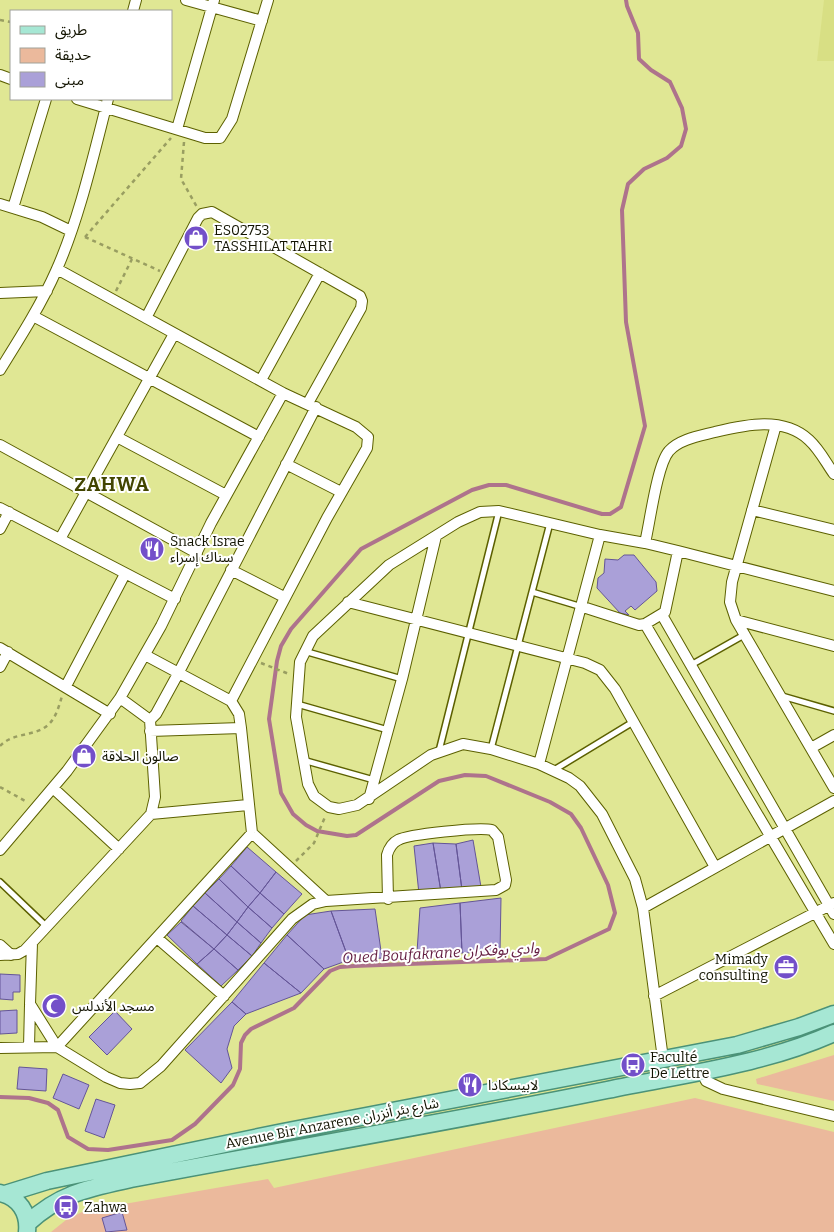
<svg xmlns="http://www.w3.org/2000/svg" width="834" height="1232" font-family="Bitter,'Noto Sans Arabic',serif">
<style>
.built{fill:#d8df84}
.green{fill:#ebb99c}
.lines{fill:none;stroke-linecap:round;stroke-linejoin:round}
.stream{stroke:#ae738c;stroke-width:4}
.building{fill:#aaa0d8;stroke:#645597}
.lane-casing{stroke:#5c6000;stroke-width:8}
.street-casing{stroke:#5c6000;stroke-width:12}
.primary-casing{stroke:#4b9278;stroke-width:19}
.path{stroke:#999e61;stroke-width:2.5;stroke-dasharray:4 4;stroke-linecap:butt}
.lane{stroke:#fff;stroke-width:5}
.street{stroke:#fff;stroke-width:10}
.primary{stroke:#a6e7d4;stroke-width:16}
.labels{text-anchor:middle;stroke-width:4;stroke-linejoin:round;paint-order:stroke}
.poi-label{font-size:14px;fill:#121300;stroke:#fff;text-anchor:start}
.street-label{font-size:14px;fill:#121300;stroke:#fff}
.water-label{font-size:15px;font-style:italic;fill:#641d41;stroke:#fff}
.district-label{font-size:19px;font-weight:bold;letter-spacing:1px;fill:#424500;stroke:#fff}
</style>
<rect width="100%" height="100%" fill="#e0e794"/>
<!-- built -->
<path class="built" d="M824,0H834V61H817Z"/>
<!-- green -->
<path class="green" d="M834,1055V1101L757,1084L756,1079Z
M695,1098L834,1132V1232H51L66,1220L84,1211L268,1179L274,1188Z"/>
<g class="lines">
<!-- stream -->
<path class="stream" d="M0,1097L29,1098L48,1103L58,1110L68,1137L88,1149L108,1150L172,1140L195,1124L233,1085L240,1069L241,1043L245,1035L251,1029L294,1008L330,971L340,967L354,966L546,959L609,929L615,913L608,885L581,828L571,814L550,802L486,776L465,775L439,781L356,835L347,836L317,831L306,825L293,814L281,793L269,719L277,661L281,646L291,629L361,549L472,490L489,485H506L602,514H610L621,507L645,426L626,322L622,210L628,184L644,169L667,158L681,146L686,129L682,108L670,82L651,70L639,59L638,33L627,6L626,0"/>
</g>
<!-- building -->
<path class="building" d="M624,555H634L656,582L657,591L635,610L631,606L625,611L629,615L620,613L597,588L598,578L604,573L605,559L618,560Z
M473,840L481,887L462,890L456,844Z
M433,843L441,892L419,894L414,846Z
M433,843L456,844L462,890L441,892Z
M247,847L276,872L260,893L231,866Z
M231,866L260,893L248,907L219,879Z
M276,872L302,894L284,914L260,893Z
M219,879L248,907L237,922L205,893Z
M205,893L237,922L227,935L193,906Z
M260,893L284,914L272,928L248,907Z
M501,898L500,952L462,953L460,903Z
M460,903L462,953L417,952L420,908Z
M193,906L227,935L214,949L181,921Z
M248,907L272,928L261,943L237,922Z
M375,909L382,958L349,960L331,911Z
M331,911L349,960L324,969L287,935L305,915Z
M181,922L214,949L197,964L167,935Z
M237,922L261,943L252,956L227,935Z
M227,935L252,956L238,970L214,949Z
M287,935L324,969L301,993L264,963Z
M214,949L238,970L221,986L197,964Z
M264,963L301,993L246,1014L232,1002Z
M0,974L20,975V992H13V1000L0,999Z
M232,1002L246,1014L234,1026L227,1049L232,1068L221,1083L185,1050Z
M17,1010V1033L0,1034V1011Z
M115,1011L132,1029L107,1055L89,1037Z
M19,1067L47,1069L46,1091L17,1089Z
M63,1074L89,1085L79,1109L53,1098Z
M96,1099L115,1105L104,1138L85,1131Z
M122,1212L127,1230L106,1232L102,1218Z"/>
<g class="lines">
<defs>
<path id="lane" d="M532,592L582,607
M304,651L402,679
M691,665L744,635
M782,696L834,711
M297,704L388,730
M491,749L550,523
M439,751L499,511
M303,760L374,780
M554,770L633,722
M0,882L46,926"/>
<path id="street" d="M186,0L262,21
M133,11L136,0
M0,75L11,79
M77,99L205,138H220L232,119L268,0
M177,129L214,0
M0,204L42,217L71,231
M13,208L46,99
M57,269L283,393L356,427L368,437L367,448L327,518L231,701
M0,293L47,291
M33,316L259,437
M146,318L198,218L202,214L212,212L360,296L362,301L361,308L308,403
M0,370C20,338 41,305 56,271C79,220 94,153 108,99
M261,380L320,273
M776,425L732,582L730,602L736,620L834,788
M117,437L226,495
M0,445L197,553
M286,464L341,492
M0,508L175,599
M752,510L834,530
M0,529L9,512
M60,539L174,334
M678,551L834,591
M231,570L284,597
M348,602L585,663L600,670L615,689L715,867
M583,607L639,625L645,624L665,612L678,551L645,543
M662,615L834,914
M736,620L834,646
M645,624L834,944
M0,648L110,714
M145,655L231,701L239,714L241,728L252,833L326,901
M0,667L8,652
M66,686L125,574
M120,698L150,720
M150,731L241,728
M811,748L834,735
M539,764L600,535
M53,788L119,849
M369,799L402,679L436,536
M151,814L248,805
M0,850L67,771L120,698L161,626L211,523L283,393
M643,908L834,801
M157,938L224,996
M32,943L30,1004L57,1047L252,833
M0,945L11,955
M0,955L18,954L25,950L151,814L155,797L150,720L156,714L179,672L316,407
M654,996L834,903
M29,1047L30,1005
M0,1048L57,1047L106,1077L120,1083L130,1084L140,1083L161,1066L292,919L313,904L326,901L496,890L505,885L506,880L498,837L492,830C479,827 409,834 398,840C392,843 389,848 387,855L388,899
M663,1059L643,908L635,879L602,814L580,786L569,778L539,764L491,749L463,744L431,755L357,805L339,809L329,807L314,796L308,784L296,717L300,662L313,636L389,565L458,522L480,512L499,511L600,535L645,543C650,522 657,465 669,451C680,439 700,436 715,432C745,425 783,416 809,440C820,450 826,463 834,474
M701,1070L706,1081L723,1089L834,1116"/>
<path id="primary" d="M0,1193C19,1197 29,1213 27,1232
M5,1194L47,1181L283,1132L737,1045L799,1027L834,1014
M28,1223C60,1193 90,1188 131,1179C290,1149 449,1122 607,1090C683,1074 763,1065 834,1033"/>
</defs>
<!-- lane casing -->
<use href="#lane" class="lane-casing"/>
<!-- street casing -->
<use href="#street" class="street-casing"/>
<!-- primary casing -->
<use href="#primary" class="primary-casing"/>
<!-- path -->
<path class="path" d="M0,20L11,22
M184,142L181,179L197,207
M85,237L171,138
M85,237L160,271
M116,291L132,259
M261,663L289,674
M0,746C13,732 34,737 48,725C56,718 59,706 62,696
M0,787L27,802
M296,861L314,843L325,817"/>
<!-- lane -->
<use href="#lane" class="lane"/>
<!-- street -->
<use href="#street" class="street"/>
<!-- primary -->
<use href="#primary" class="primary"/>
</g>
<!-- icons -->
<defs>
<symbol id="shop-disc" viewBox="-11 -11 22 22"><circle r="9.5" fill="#734fc9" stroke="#fff"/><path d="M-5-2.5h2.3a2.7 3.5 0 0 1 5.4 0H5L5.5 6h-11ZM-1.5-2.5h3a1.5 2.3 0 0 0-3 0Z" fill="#fff"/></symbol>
<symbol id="restaurant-disc" viewBox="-11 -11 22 22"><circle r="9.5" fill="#734fc9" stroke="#fff"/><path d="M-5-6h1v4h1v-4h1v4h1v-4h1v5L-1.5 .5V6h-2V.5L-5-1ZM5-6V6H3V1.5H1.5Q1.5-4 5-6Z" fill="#fff"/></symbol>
<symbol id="office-disc" viewBox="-11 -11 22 22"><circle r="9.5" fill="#734fc9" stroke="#fff"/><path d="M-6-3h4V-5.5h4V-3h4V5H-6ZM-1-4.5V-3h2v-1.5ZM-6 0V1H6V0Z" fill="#fff"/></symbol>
<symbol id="mosque-disc" viewBox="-11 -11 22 22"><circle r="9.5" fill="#734fc9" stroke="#fff"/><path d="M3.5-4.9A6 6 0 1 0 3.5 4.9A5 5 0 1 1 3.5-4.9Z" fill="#fff"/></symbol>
<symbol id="bus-disc" viewBox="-11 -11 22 22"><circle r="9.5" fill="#734fc9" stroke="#fff"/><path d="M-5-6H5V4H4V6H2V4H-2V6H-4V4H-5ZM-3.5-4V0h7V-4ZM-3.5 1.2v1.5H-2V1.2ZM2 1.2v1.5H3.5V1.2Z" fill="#fff"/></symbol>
</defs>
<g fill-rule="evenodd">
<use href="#shop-disc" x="182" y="224" width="28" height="28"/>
<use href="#restaurant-disc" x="138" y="535" width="28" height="28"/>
<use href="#shop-disc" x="70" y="742" width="28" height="28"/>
<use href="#office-disc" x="772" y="953" width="28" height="28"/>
<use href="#mosque-disc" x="40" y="992" width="28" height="28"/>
<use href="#bus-disc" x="619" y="1051" width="28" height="28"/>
<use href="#restaurant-disc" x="456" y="1071" width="28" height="28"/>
<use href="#bus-disc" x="52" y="1193" width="28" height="28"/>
</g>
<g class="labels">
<!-- poi labels -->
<g class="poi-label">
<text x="214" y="235">ES02753<tspan x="214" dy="16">TASSHILAT TAHRI</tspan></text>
<text x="170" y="546">Snack Israe<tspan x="170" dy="16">سناك إسراء</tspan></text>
<text x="102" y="761">صالون الحلاقة</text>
<text x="768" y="964" text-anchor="end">Mimady<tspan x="768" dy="16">consulting</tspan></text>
<text x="72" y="1011">مسجد الأندلس</text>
<text x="650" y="1062">Faculté<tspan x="650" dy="16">De Lettre</tspan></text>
<text x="488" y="1090">لابيسكادا</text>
<text x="84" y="1212">Zahwa</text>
</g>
<!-- street labels -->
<g class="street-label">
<text transform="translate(332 1123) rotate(-11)" y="5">Avenue Bir Anzarene شارع بئر أنزران</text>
</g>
<!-- water labels -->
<g class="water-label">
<text transform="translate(441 953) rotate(-3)" y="5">Oued Boufakrane وادي بوفكران</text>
</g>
<!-- district labels -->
<g class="district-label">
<text x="112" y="491">ZAHWA</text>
</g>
</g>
<!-- legend -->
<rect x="10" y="10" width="162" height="90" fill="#ffffff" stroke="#a0a199"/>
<rect x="20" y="26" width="25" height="8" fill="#a6e7d4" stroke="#a0a199"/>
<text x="55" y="35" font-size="15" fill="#121300">طريق</text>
<rect x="20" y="48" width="25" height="15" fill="#ebb99c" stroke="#a0a199"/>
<text x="55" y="60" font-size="15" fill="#121300">حديقة</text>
<rect x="20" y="72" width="25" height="15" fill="#aaa0d8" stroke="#a0a199"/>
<text x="55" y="85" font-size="15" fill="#121300">مبنى</text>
</svg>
